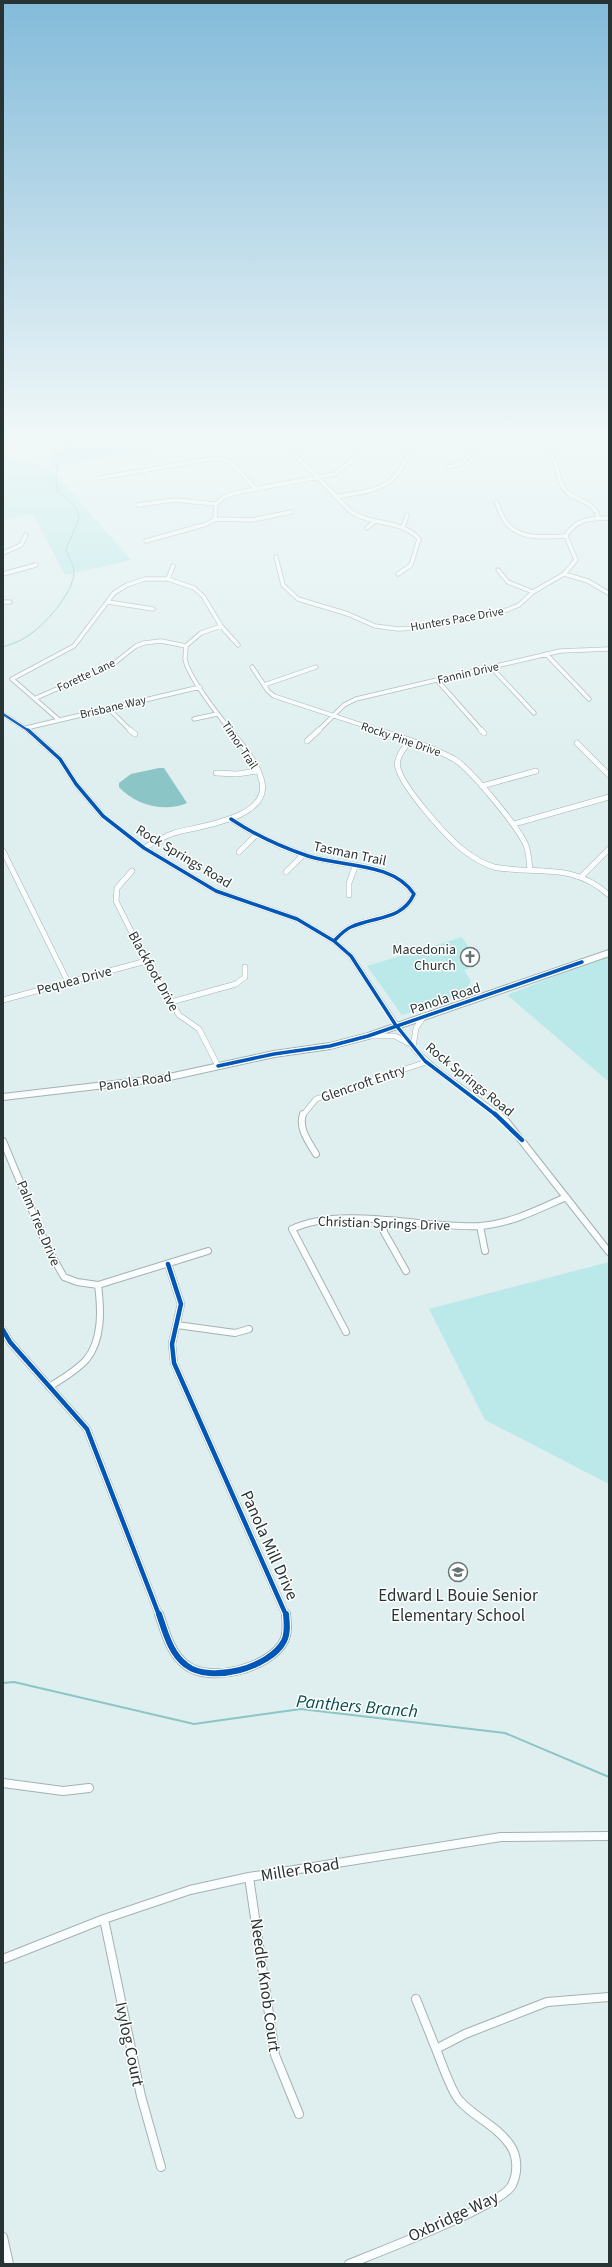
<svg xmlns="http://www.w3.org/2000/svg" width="612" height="2267" font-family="'Source Sans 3',sans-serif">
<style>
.green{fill:#bbe8e8}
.water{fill:#8bc5c5}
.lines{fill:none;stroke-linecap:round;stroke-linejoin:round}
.stream-far1{stroke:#8bc5c5;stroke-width:1}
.stream{stroke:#8bc5c5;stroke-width:2}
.minor-far3-casing{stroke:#a5b1b1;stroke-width:5}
.minor-far2-casing{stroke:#a5b1b1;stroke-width:6}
.minor-far1-casing{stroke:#a5b1b1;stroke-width:8}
.minor-casing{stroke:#a5b1b1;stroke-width:10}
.major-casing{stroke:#a5b1b1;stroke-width:8}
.minor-far3{stroke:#fafdfd;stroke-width:3.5}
.minor-far2{stroke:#fafdfd;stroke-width:5}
.minor-far1{stroke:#fafdfd;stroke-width:6}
.minor{stroke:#fafdfd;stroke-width:8}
.major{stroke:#fafdfd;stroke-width:6}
.cycleway-far3-casing{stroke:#fff;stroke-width:4}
.cycleway-far2-casing{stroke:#fff;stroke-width:5.5}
.cycleway-far1-casing{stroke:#fff;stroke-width:7}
.cycleway-casing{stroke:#fff;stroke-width:8}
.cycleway-far3{stroke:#0057b8;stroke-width:2.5}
.cycleway-far2{stroke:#0057b8;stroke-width:3.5}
.cycleway-far1{stroke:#0057b8;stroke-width:4.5}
.cycleway{stroke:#0057b8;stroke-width:6}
.labels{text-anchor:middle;stroke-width:3;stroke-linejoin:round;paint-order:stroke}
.far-street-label{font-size:12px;fill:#283433;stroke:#fff}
.street-label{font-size:14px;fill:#283433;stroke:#fff}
.poi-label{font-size:14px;fill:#283433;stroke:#fff;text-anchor:end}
.near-street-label{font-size:17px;fill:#283433;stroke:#fff}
.near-poi-label{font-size:17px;fill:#283433;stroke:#fff}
.near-water-label{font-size:18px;font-style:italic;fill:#054d4e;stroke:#fff}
</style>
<rect width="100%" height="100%" fill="#dfefef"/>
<!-- green -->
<path class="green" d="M56,435H223L51,468L131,560L65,575L33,514L3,520V457L50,468Z
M462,937L471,951L464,953L469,961L465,962L469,969L464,970L471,981L464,994L402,1015L367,966Z
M609,955V1082L507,995Z
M609,1262V1484L485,1420L429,1309Z"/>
<!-- water -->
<path class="water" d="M159,768H164L187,803C165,813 135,805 119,787V783L131,774Z"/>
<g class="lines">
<!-- stream-far1 -->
<path class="stream-far1" d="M3,647C11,644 19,642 26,637C43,627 74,593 74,572C74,564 68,557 66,549L79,519C79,506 66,498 57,491C56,481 55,470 59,461C62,454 69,451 71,442L82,435"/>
<!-- stream -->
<path class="stream" d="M3,1683L14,1682L194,1724L301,1709L505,1733L609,1777"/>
<defs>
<path id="minor-far3" d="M277,435L350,511C371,526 402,519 419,539L411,565L398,574
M3,449L29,435
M551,454C559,466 557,484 568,493C577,500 598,504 598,518
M448,467L463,463L472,452L461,435
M100,478L216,458L231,462L256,489
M335,497C360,492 389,492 402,467C409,454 413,443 426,435
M496,502C500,509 502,519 508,525C522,540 547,537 566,536
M138,505L174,500L216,504
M215,519L252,520L291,512
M403,527L407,515
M367,528L374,522
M146,541L207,524L215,519L216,504L224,497L235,493L335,474L350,462L366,435
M3,553L21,545L26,535
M276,557L283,585L298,599L348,614L375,626L398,629L417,628L507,610L519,605L533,592L564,574L576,560L566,536C575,519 592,518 609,518
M498,570L508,582L533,592
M3,574L36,565
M564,574L588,581L608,593
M168,579L173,566
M3,602H10
M108,602L153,609
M186,646L201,633L221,626
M186,646C186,650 185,655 185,659C188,676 219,716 231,731
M546,654L589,699
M252,667L268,691L274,696L380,731
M491,667L534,713
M437,680L482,731
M264,685L316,667
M36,698L112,665L136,646L144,643L161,641L186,646
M108,708L131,731
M3,714L29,731
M58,719L12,679L74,646L114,593L127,585L145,579H168L194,588L203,596L221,626L238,645
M194,719L217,714
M26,728L200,687
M318,731L344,705L356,699L560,651L609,649"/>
<path id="minor-far2" d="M28,730L60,759L76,784L103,816L144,848L216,891L297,919L334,941L351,956L397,1026L417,1052L437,1070L499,1115
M130,730L135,734
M377,730C404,738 430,746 454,759C471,769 516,825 525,843C529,851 529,862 530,870
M481,730L484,733
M307,741L319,730
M409,741C404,749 395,758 398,768C403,788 446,836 462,849C471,856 483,864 494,867C502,869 512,869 521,870C556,871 581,870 609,895
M577,743L609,775
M216,773L237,774L258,771
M482,786L536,771
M231,819C255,835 281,847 308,856C342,867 393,862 414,894C402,921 374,916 351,927C344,930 339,936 334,941
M514,824L609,797
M144,848C154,842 163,837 174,833C198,826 270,819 262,782C258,763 242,745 230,730
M3,851L68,982
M239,852L256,835
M132,871L117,888L116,901L146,961L179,1015L199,1029L218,1066
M286,872L304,854
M583,875L609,849
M349,895V883L355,867
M3,1000L146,961
M171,1002L236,984L245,977V967
M371,1036H395L408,1043
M413,1047L416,1028L424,1016
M303,1115L316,1099L426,1062"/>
<path id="minor-far1" d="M303,1114C298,1129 309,1142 316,1154
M498,1114L507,1122L609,1252
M3,1141L48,1249L64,1277L77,1282L98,1285L208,1251
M383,1222L384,1232L406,1271
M480,1226L485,1251
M168,1264L181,1304L172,1344L174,1363L286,1615
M177,1325L235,1333L249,1329
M3,1330L10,1342L87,1429L159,1615
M346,1332L292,1229C343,1205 424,1229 480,1226C510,1224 539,1209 566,1197
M49,1387C62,1379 76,1371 86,1360C103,1340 101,1308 98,1285"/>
<path id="minor" d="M159,1614C165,1631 170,1653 186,1665C210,1684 270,1668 284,1641C288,1633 287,1623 286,1614
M3,1783L63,1791L89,1788
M249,1877L275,2055L299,2114
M104,1919L141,2096L161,2167
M3,1959L104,1919L190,1890L249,1877L501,1837L609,1836
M416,1999L436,2049
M3,2237L9,2264
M349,2264C376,2253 503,2205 512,2185C518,2173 518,2156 510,2145C495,2124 475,2118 460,2101C452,2094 441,2061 436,2049L465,2034L547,2002L609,1997"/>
<path id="major" d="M3,1097L165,1078L274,1054L330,1046L368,1036L609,953"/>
</defs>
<!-- minor-far3 casing -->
<use href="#minor-far3" class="minor-far3-casing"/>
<!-- minor-far2 casing -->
<use href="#minor-far2" class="minor-far2-casing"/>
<!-- minor-far1 casing -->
<use href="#minor-far1" class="minor-far1-casing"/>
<!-- minor casing -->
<use href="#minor" class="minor-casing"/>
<!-- major casing -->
<use href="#major" class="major-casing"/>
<!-- minor-far3 -->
<use href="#minor-far3" class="minor-far3"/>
<!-- minor-far2 -->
<use href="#minor-far2" class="minor-far2"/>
<!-- minor-far1 -->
<use href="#minor-far1" class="minor-far1"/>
<!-- minor -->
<use href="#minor" class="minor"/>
<!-- major -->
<use href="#major" class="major"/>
<defs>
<path id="cycleway-far3" d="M3,714L29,731"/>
<path id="cycleway-far2" d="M28,730L60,759L76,784L103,816L144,848L216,891L297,919L334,941L351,956L395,1024L425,1061L496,1115
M231,819C255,835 281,847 308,856C342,867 393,862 414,894C402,921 374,916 351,927C344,930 339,936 334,941
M218,1066L274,1054L330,1046L368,1036L582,962"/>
<path id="cycleway-far1" d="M495,1114L522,1140
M168,1264L181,1304L172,1344L174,1363L286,1615
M3,1330L10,1342L87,1429L159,1615"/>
<path id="cycleway" d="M159,1614C165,1631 170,1653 186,1665C210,1684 270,1668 284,1641C288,1633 287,1623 286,1614"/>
</defs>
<!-- cycleway-far3 casing -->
<use href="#cycleway-far3" class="cycleway-far3-casing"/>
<!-- cycleway-far2 casing -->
<use href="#cycleway-far2" class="cycleway-far2-casing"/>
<!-- cycleway-far1 casing -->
<use href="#cycleway-far1" class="cycleway-far1-casing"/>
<!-- cycleway casing -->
<use href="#cycleway" class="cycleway-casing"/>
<!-- cycleway-far3 -->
<use href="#cycleway-far3" class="cycleway-far3"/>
<!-- cycleway-far2 -->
<use href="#cycleway-far2" class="cycleway-far2"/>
<!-- cycleway-far1 -->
<use href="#cycleway-far1" class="cycleway-far1"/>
<!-- cycleway -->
<use href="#cycleway" class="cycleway"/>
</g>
<!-- sky -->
<linearGradient id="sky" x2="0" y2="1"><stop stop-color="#83bbda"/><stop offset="0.58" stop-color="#f1f8f8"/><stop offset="1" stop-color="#f1f8f8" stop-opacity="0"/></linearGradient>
<rect width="612" height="753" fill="url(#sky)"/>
<!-- icons -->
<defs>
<symbol id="church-ring" viewBox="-11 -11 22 22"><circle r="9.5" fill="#fff" stroke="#687575" stroke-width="1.5"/><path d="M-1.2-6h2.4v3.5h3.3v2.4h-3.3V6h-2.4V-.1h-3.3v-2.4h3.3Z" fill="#687575"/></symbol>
<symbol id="school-ring" viewBox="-11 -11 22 22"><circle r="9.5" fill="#fff" stroke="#687575" stroke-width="1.5"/><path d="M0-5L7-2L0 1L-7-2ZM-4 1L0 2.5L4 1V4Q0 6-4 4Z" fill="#687575"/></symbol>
</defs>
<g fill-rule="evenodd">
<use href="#church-ring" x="459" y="946" width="22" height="22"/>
<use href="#school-ring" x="447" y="1561" width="22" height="22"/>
</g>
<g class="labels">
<!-- far-street labels -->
<g class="far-street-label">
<text transform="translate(457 619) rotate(-10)" y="4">Hunters Pace Drive</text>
<text transform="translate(468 673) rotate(-13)" y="4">Fannin Drive</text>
<text transform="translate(86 675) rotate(-25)" y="4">Forette Lane</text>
<text transform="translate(113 707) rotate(-13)" y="4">Brisbane Way</text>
<text transform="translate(401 739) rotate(19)" y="4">Rocky Pine Drive</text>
<text transform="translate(240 745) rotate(56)" y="4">Timor Trail</text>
</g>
<!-- street labels -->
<g class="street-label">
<text transform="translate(350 853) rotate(12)" y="5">Tasman Trail</text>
<text transform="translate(184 856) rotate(31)" y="5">Rock Springs Road</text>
<text transform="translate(154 971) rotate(61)" y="5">Blackfoot Drive</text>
<text transform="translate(74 980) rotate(-15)" y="5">Pequea Drive</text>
<text transform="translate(445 998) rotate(-18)" y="5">Panola Road</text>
<text transform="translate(470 1079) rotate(39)" y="5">Rock Springs Road</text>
<text transform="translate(135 1081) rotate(-8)" y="5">Panola Road</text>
<text transform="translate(363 1083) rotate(-19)" y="5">Glencroft Entry</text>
<text transform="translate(39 1223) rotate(67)" y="5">Palm Tree Drive</text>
<text transform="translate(384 1223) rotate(2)" y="5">Christian Springs Drive</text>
</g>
<!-- poi labels -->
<g class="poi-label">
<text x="456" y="954">Macedonia<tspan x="456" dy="16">Church</tspan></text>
</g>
<!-- near-street labels -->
<g class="near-street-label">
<text transform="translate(270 1545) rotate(66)" y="6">Panola Mill Drive</text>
<text transform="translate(300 1869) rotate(-9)" y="6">Miller Road</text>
<text transform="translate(266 1985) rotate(82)" y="6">Needle Knob Court</text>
<text transform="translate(130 2044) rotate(78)" y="6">Ivylog Court</text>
<text transform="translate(453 2216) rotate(-25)" y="6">Oxbridge Way</text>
</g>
<!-- near-poi labels -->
<g class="near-poi-label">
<text x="458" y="1601">Edward L Bouie Senior<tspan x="458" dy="20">Elementary School</tspan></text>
</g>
<!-- near-water labels -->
<g class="near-water-label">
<text transform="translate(357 1706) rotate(5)" y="6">Panthers Branch</text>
</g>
</g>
<!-- border -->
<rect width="612" height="2267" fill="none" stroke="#283433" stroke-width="8"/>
</svg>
